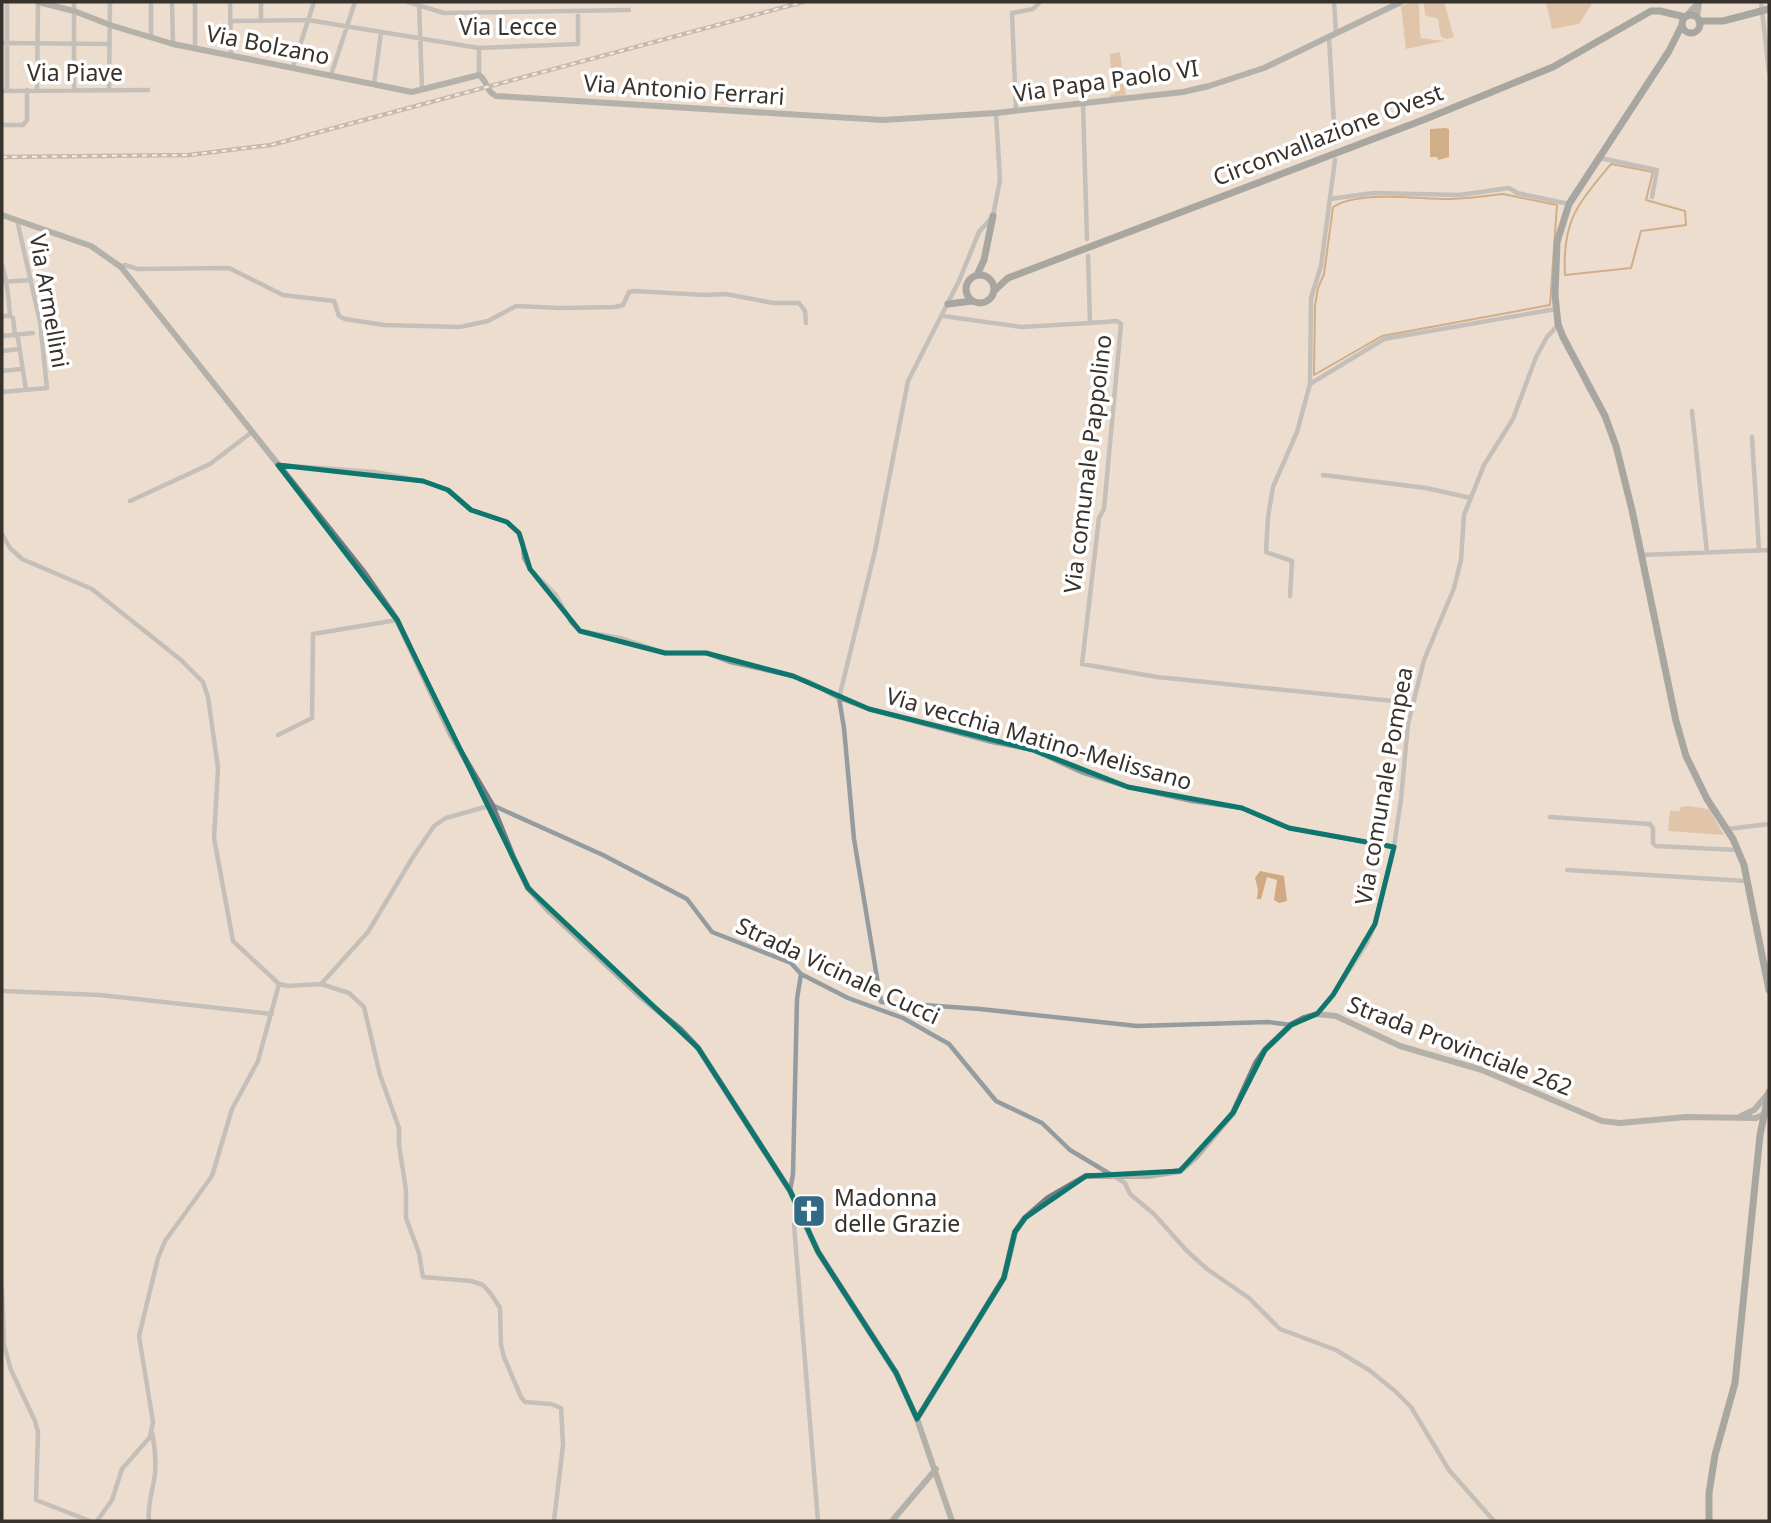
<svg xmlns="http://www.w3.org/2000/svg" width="1771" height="1523" font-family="'Noto Sans',sans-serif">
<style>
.green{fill:#d0a882}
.water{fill:#b17533}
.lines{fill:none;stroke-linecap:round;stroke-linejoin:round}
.stream{stroke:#b17533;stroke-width:2}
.street{stroke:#949ca0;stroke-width:4.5}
.secondary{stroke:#6f7c82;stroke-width:6}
.primary{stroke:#56646c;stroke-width:7}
.rail-casing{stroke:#998e83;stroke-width:4.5}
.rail{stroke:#fff;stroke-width:2;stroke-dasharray:5;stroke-linecap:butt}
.marked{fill:none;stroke:#0f766e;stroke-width:5;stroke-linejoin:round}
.labels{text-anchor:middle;stroke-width:7;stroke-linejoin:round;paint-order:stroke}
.street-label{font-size:23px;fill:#38322c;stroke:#fff}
.poi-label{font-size:23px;fill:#38322c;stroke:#fff;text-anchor:start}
</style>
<rect width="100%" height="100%" fill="#ecddce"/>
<!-- green -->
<path class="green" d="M1414,2L1418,3C1421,15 1418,26 1421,38L1444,41L1406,49L1401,6Z
M1424,2H1444L1454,37L1447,39L1441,37L1438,19L1425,15Z
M1546,2H1593L1579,24L1552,29Z
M1120,52L1126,96L1110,98V95L1115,94L1114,82H1112L1110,54Z
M1687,806L1709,809L1724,835L1668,831L1670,811H1679L1681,807Z
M1260,871L1284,876L1287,901L1279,903L1274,900L1277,880L1267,877L1261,899H1257L1258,889L1255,878Z"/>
<!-- water -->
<path class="water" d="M1445,128L1449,129V157L1438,160L1437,157H1430V129Z"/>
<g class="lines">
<!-- stream -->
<path class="stream" d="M1611,164L1653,172L1646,200L1685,211L1686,225L1641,231L1631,268L1565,275C1562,220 1578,204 1611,164Z
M1503,194L1557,205L1550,305L1382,336L1314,375L1315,305L1318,288L1324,274L1333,207C1360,190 1416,199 1448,199C1466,199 1485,196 1503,194Z"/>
<!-- street -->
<path class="street" d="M7,2V91
M151,2V37
M172,2L173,44
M195,2V49
M230,2L231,54
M261,2V21
M408,2L444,13L629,10
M419,2L422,89
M1334,2L1336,32
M1761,2L1769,72
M231,21L308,20L479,48L578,44V12
M1329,37L1335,143
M2,43L109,44
M479,48V75
M293,67L314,2
M331,75L355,2
M374,84L381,33
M37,90L38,2
M74,90V2
M109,90L110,2
M2,91L148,90
M1083,104L1087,239
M1016,110L1012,13L1033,9L1040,2
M996,113L1000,180L993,216L979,232L959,281L908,381L875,551L839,698L844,728L854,839L881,1002L980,1009L1137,1026L1268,1022L1291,1025
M2,125H23L27,120V90
M1600,158L1657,170L1652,197
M1330,199L1373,193L1459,195L1509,188L1517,193L1569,204
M1088,256L1090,323L1117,321L1121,324L1104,509L1099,518L1082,664L1157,677L1413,703
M2,265C7,282 9,298 10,316L13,318L15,335L18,338L26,390
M121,267L125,265L138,269L229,268L283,295L334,301L339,316L345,319L384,325L460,327L488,321L516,306L560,308L615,307L623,305L629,292L634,291L705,295L726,294L773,303H799L805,311L806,323
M2,282L31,280
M2,316H10
M943,316L1021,327L1090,323
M2,336L33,333
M2,351L19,349
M2,371L21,369
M1310,384L1384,339L1556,309
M2,392L47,388L40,322L17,220
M1692,411L1707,553
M1752,437L1759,551
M279,465L375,472L423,481L448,490L471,510L507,522L519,533L523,543L524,558L530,569L555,594L572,623L580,631L620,638L665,653H706L730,662L793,676L810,682L839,698L869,709L992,742L1033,750L1081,772L1128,787L1192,801L1242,808L1289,828L1394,847
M1323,475L1426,488L1471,498
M130,501L210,464L252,432
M2,534L10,548L22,559L92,589L181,660L203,682L208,697L218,768L214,838L233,941L279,984L288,986L321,984L349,993L364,1007L380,1075L399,1128V1145L406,1190V1218L419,1253L423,1277L471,1281L483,1285L491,1294L500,1308L501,1345L504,1357L521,1397L525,1402L551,1404L561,1408L563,1445L554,1521
M1641,555L1769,550
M1290,596L1292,561L1266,552L1268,517L1273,487L1297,432L1310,384L1311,298L1321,266L1335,160
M278,735L312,718L313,634L397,620
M1550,817L1650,824L1653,828V843L1656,846L1737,850
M1727,829L1769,824
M1567,870L1747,881
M321,984L368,932L413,857L434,826L446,818L492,805L603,855L687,899L712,932L791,963L801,974L848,998L903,1018L949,1044L996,1101L1042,1123L1070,1150L1125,1183L1130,1194L1154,1214L1186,1250L1207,1269L1249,1298L1280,1329L1336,1350L1369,1370L1395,1391L1411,1407L1449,1470L1494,1521
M2,991L100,995L272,1014
M1317,1014L1333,995L1367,943L1375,924L1394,847L1401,799L1408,724L1424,660L1454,588L1461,560L1464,515L1484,465L1513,419L1536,357L1547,337L1557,326
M790,1191L793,1174L797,999L801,974
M799,1211L794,1225L818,1521
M2,1289L4,1345L11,1370L35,1421L38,1432L36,1500L90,1521
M97,1521L112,1500L122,1469L150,1437L153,1422L139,1336L158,1258L165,1241L212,1176L232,1109L258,1061L279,984
M149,1521C147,1505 153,1490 155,1474C156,1461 155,1446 152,1433"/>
<!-- secondary -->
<path class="secondary" d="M38,2L74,11L110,25L173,44L412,92L479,75C488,81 486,92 496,96L883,120L996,113L1183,92L1209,86L1264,68L1401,2
M1686,16L1699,2
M1697,17L1699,2
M2,215L91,246L121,267L363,571L397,620L451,735L492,805L513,857L528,888L547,909L641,997L680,1029L698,1048L790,1191L818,1252L896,1373L917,1419L952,1521
M1741,1116L1754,1110L1767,1095
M917,1419L1004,1278L1015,1232L1025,1218L1048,1198L1086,1176H1148L1180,1171L1196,1157L1233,1113L1256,1063L1265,1050L1291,1025L1304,1018L1317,1014L1336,1016L1400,1046L1482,1070L1602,1121L1620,1123L1686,1117L1756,1118L1769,1112
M892,1521L936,1469"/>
<!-- primary -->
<path class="primary" d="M1682 24a9 9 0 1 1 18 0a9 9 0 1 1-18 0Z
M1699,21H1723L1769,9
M1682,25L1669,51L1569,204L1557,242L1555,295L1558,324L1563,337L1605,416L1616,446L1632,510L1676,721L1686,756L1707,799L1733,839L1744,865L1769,990
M966 289a14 14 0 1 1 28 0a14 14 0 1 1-28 0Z
M977,275L984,260L993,216
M994,291L1008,278L1423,120L1553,67L1651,11H1660L1685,17
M948,304L972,301
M1709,1521V1493L1715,1455L1735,1383L1760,1135L1769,1092"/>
<defs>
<path id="rail" d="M2,157L189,155L271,145L803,2"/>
</defs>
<!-- rail casing -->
<use href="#rail" class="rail-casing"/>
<!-- rail -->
<use href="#rail" class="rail"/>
</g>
<!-- marked area -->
<path d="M0 0H1771V1523H0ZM278,465L423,481L448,490L471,510L507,522L519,533L530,569L580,631L665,653H706L793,676L869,709L1033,750L1128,787L1242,808L1289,828L1394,847L1375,924L1333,995L1317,1014L1291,1025L1265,1050L1233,1113L1180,1171L1086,1176L1025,1218L1015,1232L1004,1278L917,1419L896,1373L818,1252L790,1191L698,1048L528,888L397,620Z" fill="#ecddce" fill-opacity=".55" fill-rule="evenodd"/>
<path class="marked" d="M278,465L423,481L448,490L471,510L507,522L519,533L530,569L580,631L665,653H706L793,676L869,709L1033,750L1128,787L1242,808L1289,828L1394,847L1375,924L1333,995L1317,1014L1291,1025L1265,1050L1233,1113L1180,1171L1086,1176L1025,1218L1015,1232L1004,1278L917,1419L896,1373L818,1252L790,1191L698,1048L528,888L397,620Z"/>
<!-- icons -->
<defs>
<symbol id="church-square" viewBox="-11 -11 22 22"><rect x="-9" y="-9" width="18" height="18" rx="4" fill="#316a84" stroke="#fff"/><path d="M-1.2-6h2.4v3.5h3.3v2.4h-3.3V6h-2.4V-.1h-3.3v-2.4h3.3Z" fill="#fff"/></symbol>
</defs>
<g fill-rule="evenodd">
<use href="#church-square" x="790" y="1192" width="38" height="38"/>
</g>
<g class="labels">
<!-- street labels -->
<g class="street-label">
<text x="508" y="35">Via Lecce</text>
<text transform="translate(268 45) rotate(11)" y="8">Via Bolzano</text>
<text x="75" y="81">Via Piave</text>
<text transform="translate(1106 81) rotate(-8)" y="8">Via Papa Paolo VI</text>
<text transform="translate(684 90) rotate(4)" y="8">Via Antonio Ferrari</text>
<text transform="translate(1328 135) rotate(-21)" y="8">Circonvallazione Ovest</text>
<text transform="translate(49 301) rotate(80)" y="8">Via Armellini</text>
<text transform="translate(1088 464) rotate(-83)" y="8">Via comunale Pappolino</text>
<text transform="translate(1039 739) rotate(16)" y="8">Via vecchia Matino-Melissano</text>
<text transform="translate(1384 786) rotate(-80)" y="8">Via comunale Pompea</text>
<text transform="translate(838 971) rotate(25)" y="8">Strada Vicinale Cucci</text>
<text transform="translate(1460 1046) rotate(21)" y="8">Strada Provinciale 262</text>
</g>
<!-- poi labels -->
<g class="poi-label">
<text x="834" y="1206">Madonna<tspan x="834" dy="26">delle Grazie</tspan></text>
</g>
</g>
<!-- border -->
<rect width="1771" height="1523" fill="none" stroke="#38322c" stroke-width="7"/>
</svg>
